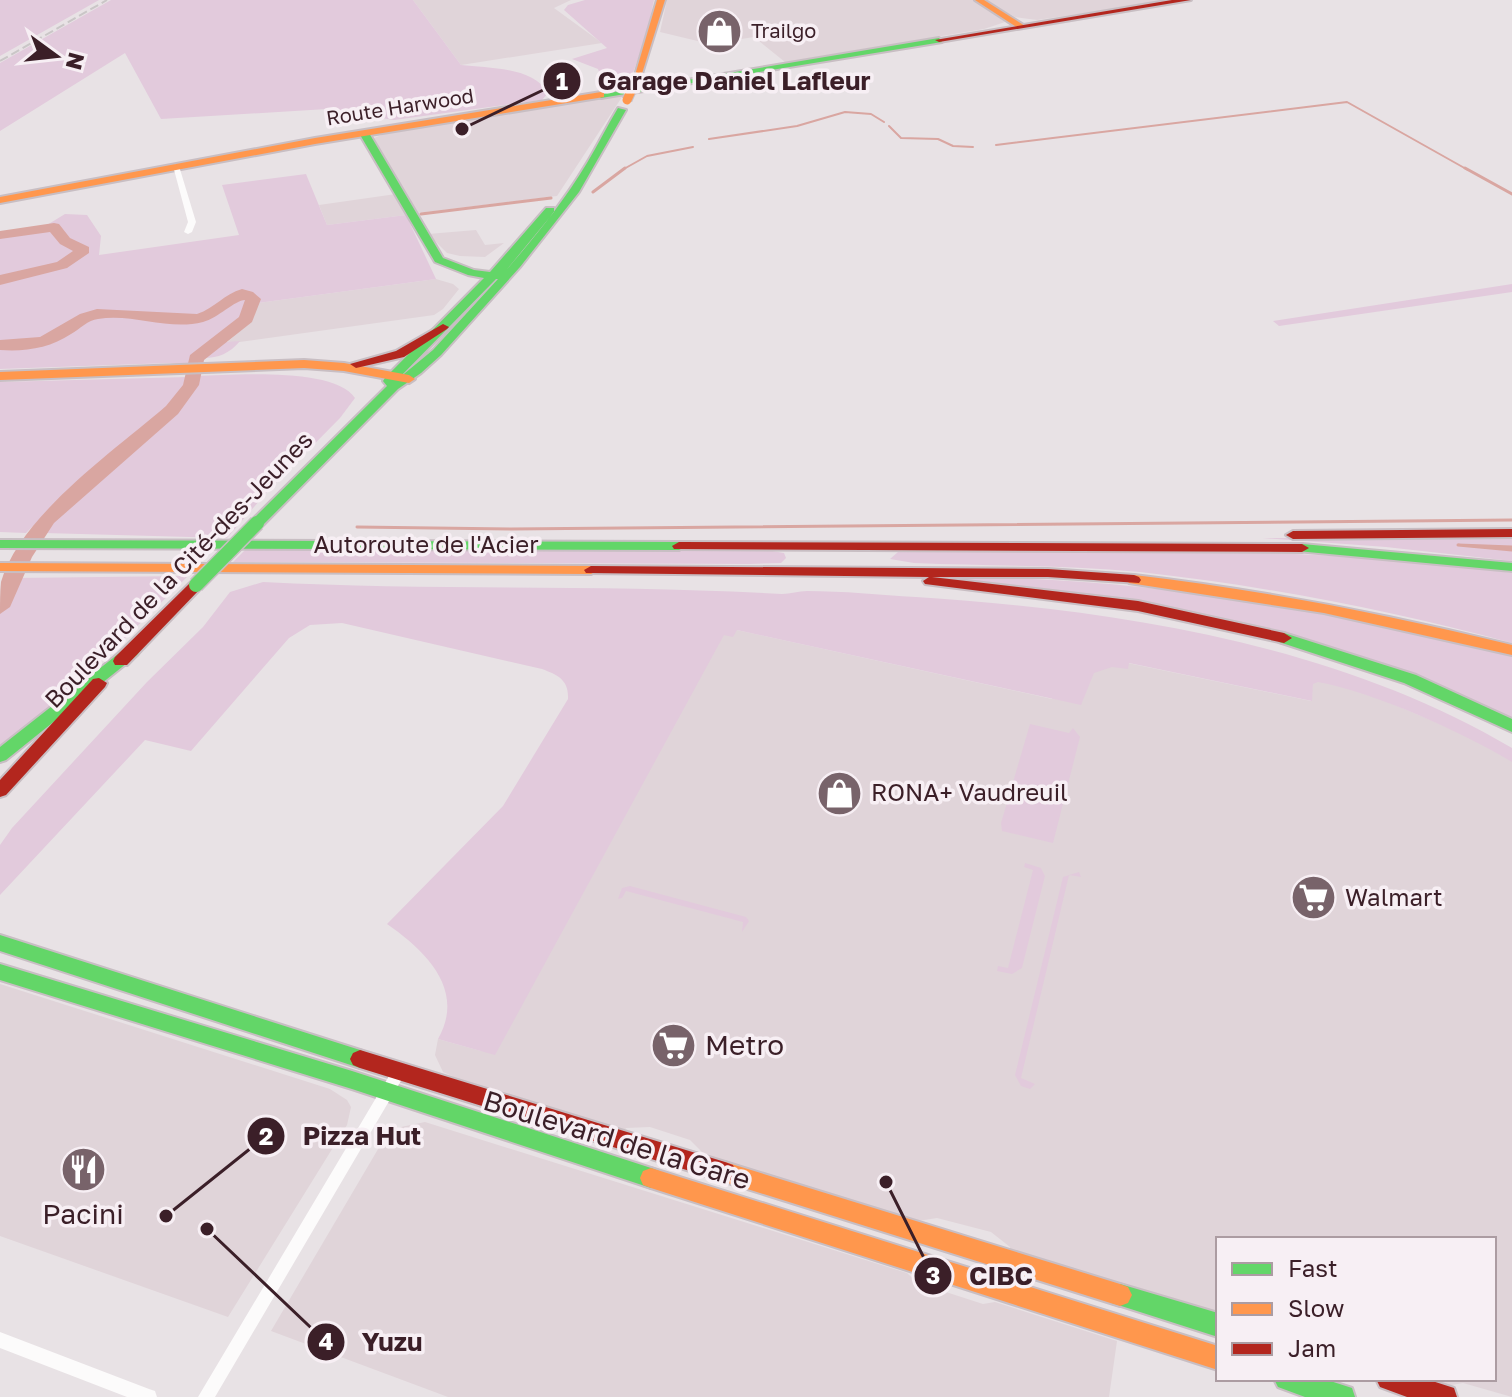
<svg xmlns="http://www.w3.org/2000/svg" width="1512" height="1397" font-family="'Golos Text',sans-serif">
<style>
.built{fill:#e0d4d9}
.green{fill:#e2cadc}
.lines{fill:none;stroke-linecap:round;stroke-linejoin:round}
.stream-far1{stroke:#d9a6a1;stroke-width:2}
.stream{stroke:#d9a6a1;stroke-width:3}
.river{fill:#d9a6a1;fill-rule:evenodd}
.fast-casing{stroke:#c8bec3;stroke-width:4}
.slow-casing{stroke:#c8bec3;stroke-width:4}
.jam-casing{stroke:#c8bec3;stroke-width:4}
.street{fill:#fcfbfb;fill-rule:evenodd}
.fast{fill:#63d668;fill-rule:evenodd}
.slow{fill:#ff974d;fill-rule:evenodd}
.jam{fill:#b3261e;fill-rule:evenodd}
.rail{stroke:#cac6c7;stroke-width:2;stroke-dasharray:9 4;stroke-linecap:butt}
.fast-bridge-casing{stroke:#c8bec3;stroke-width:17;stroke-linecap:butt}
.slow-bridge-casing{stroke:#c8bec3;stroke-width:11;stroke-linecap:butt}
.fast-bridge{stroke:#63d668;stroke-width:14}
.slow-bridge{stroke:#ff974d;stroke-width:9}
.labels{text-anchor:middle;stroke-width:7;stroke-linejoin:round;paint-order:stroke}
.far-poi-label{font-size:20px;fill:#3b1f28;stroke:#f7eff4;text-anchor:start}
.far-street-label{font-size:20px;fill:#3b1f28;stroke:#f7eff4}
.street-label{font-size:24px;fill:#3b1f28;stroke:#f7eff4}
.poi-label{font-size:24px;fill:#3b1f28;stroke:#f7eff4;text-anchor:start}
.near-poi-label{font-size:28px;fill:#3b1f28;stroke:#f7eff4;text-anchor:start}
.near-street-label{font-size:28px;fill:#3b1f28;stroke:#f7eff4}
.leader{fill:none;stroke:#3b1f28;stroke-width:3}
.callout-dot{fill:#3b1f28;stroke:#f7eff4;stroke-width:3}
.mark-label{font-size:24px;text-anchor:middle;font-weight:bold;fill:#fff}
.callout-label{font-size:26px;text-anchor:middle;font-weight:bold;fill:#3b1f28;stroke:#f7eff4;stroke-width:7;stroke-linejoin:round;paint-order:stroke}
</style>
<rect width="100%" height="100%" fill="#e8e2e5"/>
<!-- built -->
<path class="built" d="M413,0H571L554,8L602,43L461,65Z
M667,0H973L1005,22L984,29L785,62L754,37L710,44L660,32Z
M985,0H1162L1165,1L1037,20L1015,17Z
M624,94L557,196L417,213L374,138L387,133Z
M396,194L406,215L327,225L319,205Z
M476,230L485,245L504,243L485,257L460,256L447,253L428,234Z
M436,279L453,284L459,289L443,309L434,315L225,344L252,321L258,303Z
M723,627L1052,699L1065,650L1311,701L1314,670L1512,755V1397L1463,1383L1446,1386L1422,1379H1494V1239H1218V1315L1010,1250V1247L991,1232L937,1218L918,1221L905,1218L706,1156L690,1140L650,1127L626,1128L624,1131L461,1080L443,1072L435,1055L438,1039L481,1051Z
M0,984L330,1089L347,1100L351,1107L347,1125L228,1317L0,1236Z
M425,1122L907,1273L918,1283L983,1304L995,1302L1117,1341L1109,1397H448L271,1331L384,1139L401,1127Z"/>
<!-- green -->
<path class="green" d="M0,0H99L0,56Z
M111,0H413L461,65C488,68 534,67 548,93L542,100L394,120L327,109L161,119L125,53L0,131V63Z
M585,0H654L646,36L628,87L604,88L599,85L602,80L598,69L572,59L607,48L564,10L568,5Z
M306,174L327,225L406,215L436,279L258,303L252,321L226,342L240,341C227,357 211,360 192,357L189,366L170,363L0,369V233L42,228L65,214L87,215L101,236L99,255L239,235L222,185Z
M1512,284V292L1279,326L1273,321Z
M197,376C232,375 335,367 355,398L340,418L267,492L227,538L44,533L50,522L73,501L66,493L26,533L0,532V382L187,377V386L171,402L183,400Z
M1263,538H1512V561L1386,547Z
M246,549L766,550L784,553L786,558L781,563L750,564L233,562Z
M915,551C1114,551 1314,545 1512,573V643C1390,610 1266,586 1140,572C1065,565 989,566 914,563L890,559L898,552Z
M188,576L0,762V602H8L15,578Z
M959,577C1146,578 1332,609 1512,656V719C1341,631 1150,598 961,580Z
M263,582C436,591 609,584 782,594C790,594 799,591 807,591C843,591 880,595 916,597C1118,610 1336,644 1512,748V762C1460,731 1376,693 1318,682L1313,684L1312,701L1129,663L1128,669L1112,667L1094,673L1081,705L737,630L733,637L724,635L495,1055L438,1039C466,990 426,951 387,924L503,806L568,699C569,680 558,675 542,669L342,623L310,625L289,638L191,751L145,740L0,895V845L12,828L147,682L203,627L230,592Z
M1030,724L1069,733L1073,728L1080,737L1053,843L1002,831L1001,823Z
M1025,863L1041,868L1045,876L1022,968L1012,974L997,971L998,966L1008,968L1033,870L1024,867Z
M1079,872L1081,877L1069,875L1021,1078L1035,1084L1030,1089L1021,1086L1015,1075L1063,877Z
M630,886L746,917L749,921L742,932L743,922L626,891L622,898L618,899L622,888Z"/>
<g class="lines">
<!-- stream-far1 -->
<path class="stream-far1" d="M889,126L901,138L938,139L953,146L973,147
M709,139L797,126L845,112L871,114L884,122
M996,145L1347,102L1468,170
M622,170L647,156L693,147"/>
<!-- stream -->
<path class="stream" d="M1465,168L1512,194
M593,192L625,168
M421,214L551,198
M357,527L511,529L1512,520
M1512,547L1458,545L1512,550"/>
<!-- river -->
<path class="river" d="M54,223L59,224L70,238L89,247V253L67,268L0,285V275L57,262L73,251L60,244L50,232L0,239V231Z
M242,289L253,292L261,299L252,322L204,360L199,385L178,414L54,523L32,557L10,607L0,614C0,604 0,592 1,582C20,516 114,451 166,406L183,385L190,355L239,317L245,300C235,300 218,318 203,322C168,331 133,313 98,319C88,320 80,329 71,334C50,348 25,352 0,350V340L40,337L80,314L97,309L197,314C215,308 224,294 242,289Z"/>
<defs>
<path id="fast" d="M939,38L942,42L601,98L597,95Z
M618,108L626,110L579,192L520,267L441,355L421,373L398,389L262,526H252L250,523L252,520L387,386L383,381L385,378L484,278L468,275L435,262L359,133L361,131L369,133L443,258L474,270L490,272L546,208H554V212L503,274C533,239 563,203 587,163C598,145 607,126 618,108ZM496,279H498L433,350L399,378Z
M0,540L679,542L686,546L679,550L0,548Z
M1302,544L1512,563V571L1297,551L1295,548Z
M1284,633L1416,675L1512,719V732L1404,683L1279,642L1276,638Z
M132,646L137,647L140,651L137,655L6,760L0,762V747L127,647Z
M0,935L360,1050L367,1053L370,1059L367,1065L360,1068L0,951Z
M0,964L352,1071L651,1168L659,1171L662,1178L659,1185L651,1188L352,1089L0,980Z
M1120,1284L1218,1313V1337L1112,1303L1108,1295L1112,1287Z
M1274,1379H1324L1352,1388L1355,1397H1305L1278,1387Z"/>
<path id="slow" d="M657,0H665L640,80L633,82Z
M975,0H984L1025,26L1018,28Z
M601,92L604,93V97L315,144L0,203V197L315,138Z
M304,360L344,363L409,375L415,379L409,383L344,371L304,368L0,380V372Z
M0,563L591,566L598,570L591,574L0,571Z
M1134,575C1262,590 1387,614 1512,645V655L1324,613L1129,583L1127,580L1129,577Z
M725,1162L1120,1284L1128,1287L1132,1295L1128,1303L1120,1306L725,1182L717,1179L714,1172L717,1165Z
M651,1168L1218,1346V1370L651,1188L643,1185L640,1178L643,1171Z"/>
<path id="jam" d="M1172,0H1191L939,42L935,40Z
M443,324L449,327L447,329L404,357L356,368L350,364L396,351Z
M1512,529V537L1293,539L1286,535L1293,531Z
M679,542L1302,544L1309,548L1302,552L674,549L672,546Z
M591,566L1048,569L1134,575L1139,577L1141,580L1139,583L1048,577H932L1138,601L1284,633L1292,638L1284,643L1138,611L925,584L923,581L929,577L586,573L584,570Z
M196,580L201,582L203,585L201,588L127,665H115L113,661L115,657L191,582Z
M99,678L107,683L105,687L6,795L0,797V780L93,679Z
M360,1050L725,1162L733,1165L736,1172L733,1179L725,1182L360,1068L353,1065L350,1059L353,1053Z
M1376,1379H1426L1454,1388L1457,1397H1407L1380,1387Z"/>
</defs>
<!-- fast casing -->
<use href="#fast" class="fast-casing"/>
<!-- slow casing -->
<use href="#slow" class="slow-casing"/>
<!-- jam casing -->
<use href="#jam" class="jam-casing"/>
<!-- street -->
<path class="street" d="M176,164L179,166L196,222L192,232L188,234L184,232L188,222L173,166Z
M400,1064L405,1066L407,1070L405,1074L215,1397H198L395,1066Z
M0,1332L149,1389L155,1391L157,1397H127L0,1348Z"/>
<!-- fast -->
<use href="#fast" class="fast"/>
<!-- slow -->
<use href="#slow" class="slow"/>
<!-- jam -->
<use href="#jam" class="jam"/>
<!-- rail -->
<path class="rail" d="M0,61L107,0"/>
<defs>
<path id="fast-bridge" d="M196,585L257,523"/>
<path id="slow-bridge" d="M627,100L636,80"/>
</defs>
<!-- fast-bridge casing -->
<use href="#fast-bridge" class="fast-bridge-casing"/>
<!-- slow-bridge casing -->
<use href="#slow-bridge" class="slow-bridge-casing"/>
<!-- fast-bridge -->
<use href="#fast-bridge" class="fast-bridge"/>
<!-- slow-bridge -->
<use href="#slow-bridge" class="slow-bridge"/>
</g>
<!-- icons -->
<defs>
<symbol id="shop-disc" viewBox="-11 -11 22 22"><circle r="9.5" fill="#78636a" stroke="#f7eff4"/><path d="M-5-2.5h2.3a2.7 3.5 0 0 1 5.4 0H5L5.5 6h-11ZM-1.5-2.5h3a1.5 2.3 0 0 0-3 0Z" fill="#fff"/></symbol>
<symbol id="supermarket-disc" viewBox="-11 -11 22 22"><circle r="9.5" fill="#78636a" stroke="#f7eff4"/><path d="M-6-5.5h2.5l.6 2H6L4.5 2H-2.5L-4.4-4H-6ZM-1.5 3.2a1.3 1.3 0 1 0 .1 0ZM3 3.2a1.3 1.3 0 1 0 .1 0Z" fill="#fff"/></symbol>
<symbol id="restaurant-disc" viewBox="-11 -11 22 22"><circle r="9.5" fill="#78636a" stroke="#f7eff4"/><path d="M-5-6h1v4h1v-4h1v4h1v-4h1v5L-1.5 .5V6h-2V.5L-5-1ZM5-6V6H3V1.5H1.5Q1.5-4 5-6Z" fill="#fff"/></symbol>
</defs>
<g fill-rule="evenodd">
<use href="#shop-disc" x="694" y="6" width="51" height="51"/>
<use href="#shop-disc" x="814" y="768" width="51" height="51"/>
<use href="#supermarket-disc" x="1288" y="872" width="51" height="51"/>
<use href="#supermarket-disc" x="648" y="1020" width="51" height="51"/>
<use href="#restaurant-disc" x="58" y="1144" width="51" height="51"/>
</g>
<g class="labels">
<!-- far-poi labels -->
<g class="far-poi-label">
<text x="751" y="38">Trailgo</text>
</g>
<!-- far-street labels -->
<g class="far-street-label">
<text transform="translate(400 107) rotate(-9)" y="7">Route Harwood</text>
</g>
<!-- street labels -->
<g class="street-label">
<text x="426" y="553">Autoroute de l'Acier</text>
<text transform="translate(179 570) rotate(-46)" y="8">Boulevard de la Cité-des-Jeunes</text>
</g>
<!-- poi labels -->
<g class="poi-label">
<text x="871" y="801">RONA+ Vaudreuil</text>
<text x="1345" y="906">Walmart</text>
</g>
<!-- near-poi labels -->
<g class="near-poi-label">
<text x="705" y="1055">Metro</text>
<text x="83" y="1224" text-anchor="middle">Pacini</text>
</g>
<!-- near-street labels -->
<g class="near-street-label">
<text transform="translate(617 1140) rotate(17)" y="10">Boulevard de la Gare</text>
</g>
</g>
<!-- callouts -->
<path class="leader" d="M462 129L562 81M166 1216L266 1136M886 1182L933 1276M207 1229L326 1342"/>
<g class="callout-dot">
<circle cx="462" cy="129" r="8"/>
<circle cx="166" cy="1216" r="8"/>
<circle cx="886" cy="1182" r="8"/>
<circle cx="207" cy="1229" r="8"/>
<circle cx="562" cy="81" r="20"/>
<circle cx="266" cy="1136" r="20"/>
<circle cx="933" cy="1276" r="20"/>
<circle cx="326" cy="1342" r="20"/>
</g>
<g class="mark-label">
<text x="562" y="90">1</text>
<text x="266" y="1145">2</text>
<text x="933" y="1284">3</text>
<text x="326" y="1350">4</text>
</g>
<g class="callout-label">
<text x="734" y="90">Garage Daniel Lafleur</text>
<text x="362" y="1145">Pizza Hut</text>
<text x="1001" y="1285">CIBC</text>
<text x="392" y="1351">Yuzu</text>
</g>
<!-- legend -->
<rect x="1216" y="1237" width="280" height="144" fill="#f7eff4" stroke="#ac9ca2" stroke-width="2"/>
<rect x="1232" y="1263" width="40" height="12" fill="#63d668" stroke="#ac9ca2" stroke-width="2"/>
<text x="1288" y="1277" font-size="24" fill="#3b1f28">Fast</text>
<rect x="1232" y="1303" width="40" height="12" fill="#ff974d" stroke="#ac9ca2" stroke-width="2"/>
<text x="1288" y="1317" font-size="24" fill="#3b1f28">Slow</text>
<rect x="1232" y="1343" width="40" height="12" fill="#b3261e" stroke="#ac9ca2" stroke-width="2"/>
<text x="1288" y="1357" font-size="24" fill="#3b1f28">Jam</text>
<!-- north arrow -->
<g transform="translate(56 56) rotate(105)" stroke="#f7eff4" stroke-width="6" paint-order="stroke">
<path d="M0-6L14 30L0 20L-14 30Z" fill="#3b1f28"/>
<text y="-12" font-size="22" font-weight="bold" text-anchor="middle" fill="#3b1f28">N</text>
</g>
</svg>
